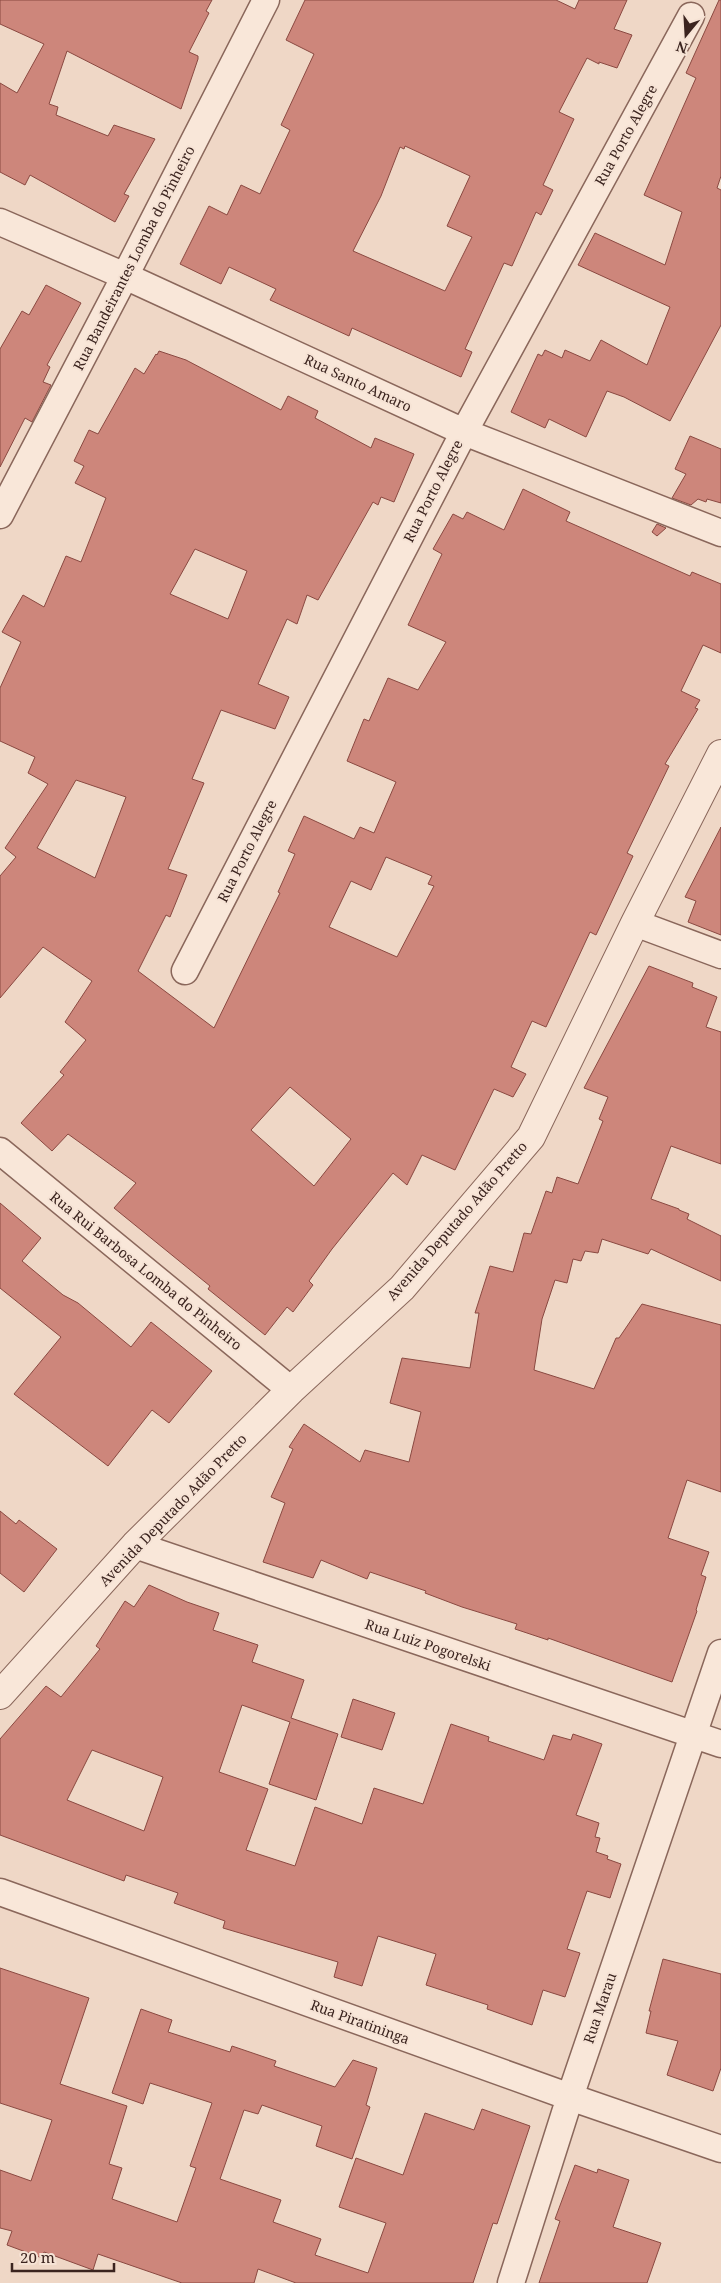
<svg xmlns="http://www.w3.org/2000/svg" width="721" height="2283" font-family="'Noto Serif',serif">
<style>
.building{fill:#cd867b;stroke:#8a4941;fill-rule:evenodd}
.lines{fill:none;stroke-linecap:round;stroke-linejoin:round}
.minor-casing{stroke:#8a675b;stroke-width:29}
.tertiary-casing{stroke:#8a675b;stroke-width:30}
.minor{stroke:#f9e7d9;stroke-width:26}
.tertiary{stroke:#f9e7d9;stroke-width:28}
.labels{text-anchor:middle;stroke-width:4;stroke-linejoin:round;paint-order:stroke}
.street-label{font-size:14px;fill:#3b241f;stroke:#f6e3d5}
</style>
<rect width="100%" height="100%" fill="#efd7c6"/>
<!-- building -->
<path class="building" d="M0,0H212L206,11L209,13L189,52L198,56V59L181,109L67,51L49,104L58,107L56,115L108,136L114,125L155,139L124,194L129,196L115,222L30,175L25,185L0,172V83L17,93L44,44L0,24Z
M305,0H556L575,9L579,0H627L614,29L632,35L617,68L599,62V64L587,58L559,112L574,119L543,185L553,190L541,215L536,212L512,266L504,263L465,349L472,352L461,377L352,328L349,336L270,300L276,289L229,267L221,284L180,264L209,206L227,215L241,185L260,194L290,130L281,125L314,54L286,40ZM405,146L470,176L447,226L472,237L445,291L353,251L381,196L400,147L404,149Z
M719,0H721V176L717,188L721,190V325L670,421L624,397L607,391L586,437L549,419L545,428L511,412L538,354L542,356L545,350L562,358L565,350L590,361L601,340L647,365L670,307L578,265L595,233L665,265L682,212L644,195L696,78L686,73Z
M46,285L81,303L47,365L50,367L43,382L51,385L32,422L25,418L0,467V349L22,311L29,315Z
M159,351L186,360L281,410L288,396L318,411L315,418L371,448L375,438L414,454L394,502L381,497L378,505L373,502L318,600L307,595L297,624L287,619L258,684L289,697L275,729L221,710L192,779L204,783L168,869L187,875L170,917L166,915L138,971L214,1028L280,893L278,892L295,854L288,851L304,816L354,839L360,827L374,833L396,782L347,761L364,719L369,721L388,678L418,690L446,642L408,625L442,554L433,549L453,514L463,519L467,512L504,530L523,489L570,512L566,521L690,576L692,572L721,584V653L703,645L681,691L700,700L695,708L698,709L665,764L669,766L627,853L633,856L596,935L590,932L546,1027L532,1021L511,1067L526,1074L513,1097L494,1089L455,1170L422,1155L407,1185L393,1173L332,1249L309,1281L313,1285L293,1312L287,1307L265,1335L208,1289L210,1286L114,1208L136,1183L68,1134L52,1151L21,1123L64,1075L60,1072L86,1040L65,1022L92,981L43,947L0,998V876L16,857L5,848L48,784L28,773L35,757L0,741V688L21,642L2,632L23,595L44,607L66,556L81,562L106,498L75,483L84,466L74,461L89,430L98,434L135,368L144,374L156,354L157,355ZM195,549L247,571L228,619L170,594ZM76,780L126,797L95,878L37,848ZM386,857L432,876L428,884L434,886L397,957L329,927L351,881L371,890ZM290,1087L351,1139L314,1186L251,1130Z
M690,436L721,449V503L707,499L706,502L698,499L691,505L672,498L686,474L675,469Z
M657,524L666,528L657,536L652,532Z
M721,827V935L688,922L696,901L685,897Z
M649,966L693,983L692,987L717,997L706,1027L721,1032V1164L671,1146L651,1199L679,1209V1210L689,1214L687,1219L721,1236V1281L651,1249L648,1254L602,1239L598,1253L585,1251L581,1261L573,1259L567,1283L555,1280L542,1319L534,1370L594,1389L616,1338H619L642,1304L721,1325V1492L687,1480L668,1538L709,1552L701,1575L706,1577L696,1610L697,1611L672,1682L548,1638V1640L515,1629L517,1624L462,1607L425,1593L426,1591L370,1572L367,1579L321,1560L313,1578L263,1562L285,1503L271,1497L293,1449L289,1447L304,1424L360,1462L365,1450L409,1462L421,1412L390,1403L402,1358L470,1368L479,1313H475L490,1266L513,1272L524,1233L531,1234L546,1191L552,1193L557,1177L578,1184L603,1121L599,1119L608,1097L584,1088Z
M0,1203L41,1238L22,1261L63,1295L78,1303L131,1347L151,1322L212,1371L169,1423L152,1410L108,1466L14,1394L61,1337L0,1288Z
M0,1511L16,1524L19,1520L57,1549L24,1592L0,1573Z
M149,1585L187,1602L219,1613L213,1630L258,1645L252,1662L304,1680L291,1718L338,1734L316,1800L269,1784L290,1722L242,1705L219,1772L268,1789L246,1850L295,1866L315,1807L362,1824L374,1788L423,1804L451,1724L489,1737L488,1741L544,1760L553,1735L571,1740L573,1734L602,1744L576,1815L599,1823L595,1837L600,1838L596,1852L608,1856L607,1859L621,1864L610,1898L587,1891L567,1949L580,1953L565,1997L543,1990L532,2025L487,2009L488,2005L426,1985L436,1954L378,1936L362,1986L334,1977L338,1962L223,1928L225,1921L174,1903L178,1893L126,1875L124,1881L0,1835V1739L46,1686L61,1697L100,1649L96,1646L125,1601L134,1607ZM92,1750L163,1777L144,1831L67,1800Z
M353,1699L395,1713L382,1750L341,1737Z
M663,1959L721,1974V2068L713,2091L667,2075L678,2041L646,2033L651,2011H649Z
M0,1968L89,1998L60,2084L127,2106L109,2164L122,2168L112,2199L177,2222L196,2168L190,2166L212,2103L150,2083L143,2104L112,2093L141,2009L172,2020L168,2032L230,2052L232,2046L276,2061L274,2066L335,2087L353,2060L377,2068L366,2105L370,2107L352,2159L316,2146L322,2126L262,2105L258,2114L244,2110L220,2179L281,2200L273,2222L321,2239L315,2255L368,2273L386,2223L339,2207L356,2158L403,2175L425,2113L474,2130L482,2109L530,2126L497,2224L493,2223L473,2283H296L258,2269L254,2283H182L98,2254L93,2270L44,2252L42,2258L7,2245L12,2231L0,2228V2170L31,2181L52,2120L0,2103Z
M575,2165L597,2173L598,2169L629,2180L613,2227L661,2243L647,2283H539L560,2221L555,2219Z"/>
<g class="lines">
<defs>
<path id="minor" d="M0,222L125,276L464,432L721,533
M0,515L125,276L266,0
M635,923L721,955
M185,971L464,432L691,16
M0,1151L291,1390
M135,1545L721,1744
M0,1892L570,2097L721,2149
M511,2283L570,2097L721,1653"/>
<path id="tertiary" d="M0,1695L135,1545L291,1390L402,1288L531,1137L635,923L721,754"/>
</defs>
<!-- minor casing -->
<use href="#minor" class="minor-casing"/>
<!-- tertiary casing -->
<use href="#tertiary" class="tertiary-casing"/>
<!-- minor -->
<use href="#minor" class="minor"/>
<!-- tertiary -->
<use href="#tertiary" class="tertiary"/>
</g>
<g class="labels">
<!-- street labels -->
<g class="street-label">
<text transform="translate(626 135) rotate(-61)" y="5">Rua Porto Alegre</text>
<text transform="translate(134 258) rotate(-63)" y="5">Rua Bandeirantes Lomba do Pinheiro</text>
<text transform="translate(358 383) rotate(25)" y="5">Rua Santo Amaro</text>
<text transform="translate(433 491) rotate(-63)" y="5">Rua Porto Alegre</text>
<text transform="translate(247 851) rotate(-63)" y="5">Rua Porto Alegre</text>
<text transform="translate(457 1221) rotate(-49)" y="5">Avenida Deputado Adão Pretto</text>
<text transform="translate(146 1271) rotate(39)" y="5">Rua Rui Barbosa Lomba do Pinheiro</text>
<text transform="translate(173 1510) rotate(-46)" y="5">Avenida Deputado Adão Pretto</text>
<text transform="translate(428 1645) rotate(19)" y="5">Rua Luiz Pogorelski</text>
<text transform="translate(600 2008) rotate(-71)" y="5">Rua Marau</text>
<text transform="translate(360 2022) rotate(20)" y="5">Rua Piratininga</text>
</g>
</g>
<!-- north arrow -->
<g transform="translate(686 35) rotate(198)" stroke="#f6e3d5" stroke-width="4" paint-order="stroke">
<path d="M0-4L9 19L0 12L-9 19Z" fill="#3b241f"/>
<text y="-8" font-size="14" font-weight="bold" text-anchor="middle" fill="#3b241f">N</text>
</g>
<!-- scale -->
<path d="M12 2263v8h102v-8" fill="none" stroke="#3b241f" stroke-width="2.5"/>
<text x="20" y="2263" font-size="15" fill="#3b241f" stroke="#f6e3d5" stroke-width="4" paint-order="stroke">20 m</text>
</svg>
